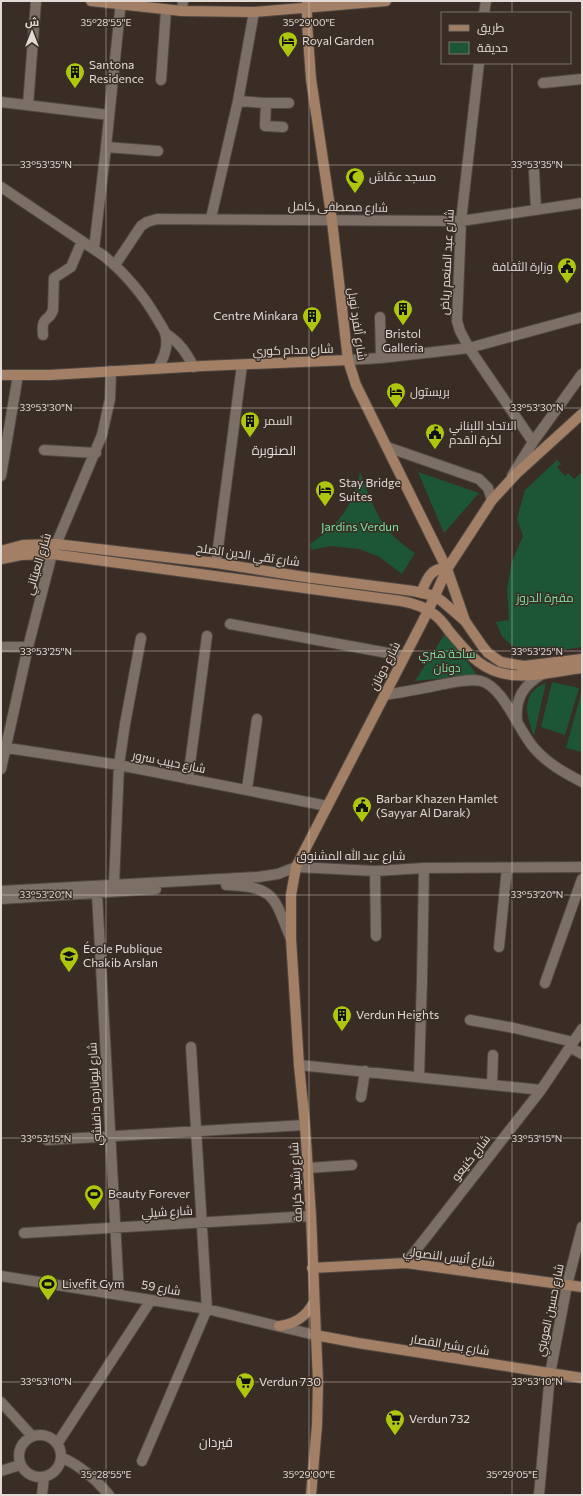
<svg xmlns="http://www.w3.org/2000/svg" width="583" height="1496" font-family="Commissioner,Cairo,sans-serif">
<style>
.green{fill:#1c5636}
.lines{fill:none;stroke-linecap:round;stroke-linejoin:round}
.street-casing{stroke:#524842;stroke-width:12}
.secondary-casing{stroke:#524842;stroke-width:12}
.street{stroke:#7c6f66;stroke-width:10}
.secondary{stroke:#a38065;stroke-width:10}
.ticks{fill:none;stroke:#e2dad5;stroke-width:1;stroke-opacity:0.45}
.labels{text-anchor:middle;stroke-width:3;stroke-linejoin:round;paint-order:stroke}
.poi-label{font-size:12px;fill:#e2dad5;stroke:#392d25;text-anchor:start}
.street-label{font-size:12px;fill:#e2dad5;stroke:#392d25}
.park-label{font-size:12px;fill:#7ee0a4;stroke:#392d25}
.neighbourhood-label{font-size:13px;fill:#e2dad5;stroke:#392d25}
.ticks-label{font-size:10px;text-anchor:middle;fill:#e2dad5;stroke:#392d25;stroke-width:3;stroke-linejoin:round;paint-order:stroke}
</style>
<rect width="100%" height="100%" fill="#392d25"/>
<!-- green -->
<path class="green" d="M557,460L561,464L557,467L565,476L568,473L574,479L582,472V647C556,650 521,661 502,636C500,632 498,627 496,622L509,620L507,589L512,561L523,536L517,519L525,490Z
M360,472C375,510 379,529 415,553L402,574L378,556L359,549L331,546L311,550L310,544C338,525 353,507 360,472Z
M418,472L479,493L444,533Z
M446,632L477,675L415,681Z
M552,682L579,688L565,735L541,727Z
M546,683L534,736C526,715 520,693 546,683Z
M582,690V752L566,748Z"/>
<g class="lines">
<defs>
<path id="street" d="M182,11L183,1
M484,13L486,1
M479,63L461,221L457,321L460,331L469,348L533,442
M161,80L166,10
M543,83L582,79
M238,101L266,103L265,126L283,127
M1,102L109,115
M266,103H289
M28,105L36,1
M106,147L158,151
M534,171L536,210
M1,187L104,256C126,274 144,296 158,320C160,324 164,329 165,333C169,345 164,358 158,368
M211,218L238,101L254,12
M94,249L106,147L121,1
M115,265L141,226L147,222L157,219L461,221L582,203
M380,317L381,358
M165,333C180,343 185,351 194,367
M43,335C41,314 49,323 53,310L54,278L71,267L82,241
M348,360L381,358L469,348L582,317
M387,447L479,479L488,488L492,500
M44,450L96,453
M1,476L18,375
M512,476L533,442L582,374
M216,563L242,365
M230,624L404,656
M1,647H28
M385,695C403,692 421,689 439,685C452,683 468,678 481,681C504,687 519,732 535,749C548,764 565,773 582,782
M517,722C515,698 523,685 544,673
M1,747L119,765L327,806
M1,769L28,647L52,554L102,435L110,399L111,371
M188,779L207,636
M247,789L257,719
M375,871L376,936
M114,884L119,765L125,724L141,638
M226,885C276,886 274,898 291,939
M1,891L258,877L278,874L296,867L375,871L424,868L582,867
M97,893L119,1294
M1,899L156,889
M499,947L507,868
M545,983L582,879
M470,1020L514,1028L573,1042
M570,1047L582,1054
M299,1065L541,1090
M419,1077L422,980L424,868
M492,1085L493,1055
M361,1097L365,1071
M47,1140L305,1125
M308,1168L352,1165
M24,1233L311,1216
M406,1263L541,1090L582,1029
M1,1276L207,1309L315,1335
M1,1402L32,1436
M19 1456a21 21 0 1 1 42 0a21 21 0 1 1-42 0Z
M57,1444L151,1300
M61,1457C81,1466 95,1478 109,1495
M142,1461L207,1309L191,1047
M1,1471L20,1465
M42,1495L44,1477
M539,1495L550,1374L567,1285L582,1227"/>
<path id="secondary" d="M91,1L182,11L254,12L386,1
M307,1V23L311,79L332,221L348,360L356,385L447,569L465,621
M1,375H50L203,366L348,360
M1,551L23,545L56,544L216,563L305,577L413,591L435,596L443,602L465,621L483,647L488,653L501,662L524,666L582,659
M1,559L21,555L52,554L401,601C413,603 425,607 435,615C440,619 445,625 449,631C467,652 481,672 512,675C535,677 559,671 582,668
M421,593C426,581 431,566 447,569
M312,1268L406,1263L582,1287
M279,1326C295,1324 306,1317 314,1302
M315,1335L358,1343L582,1378
M311,1495L317,1425L318,1382L311,1216L305,1125L299,1065L291,939V895L296,867L428,611L447,569L492,500L517,473L582,414"/>
</defs>
<!-- street casing -->
<use href="#street" class="street-casing"/>
<!-- secondary casing -->
<use href="#secondary" class="secondary-casing"/>
<!-- street -->
<use href="#street" class="street"/>
<!-- secondary -->
<use href="#secondary" class="secondary"/>
</g>
<!-- ticks -->
<path class="ticks" d="M106,1V1495M309,1V1495M512,1V13M512,63V1495M1,165H582M1,408H582M1,651H582M1,895H582M1,1138H582M1,1382H582"/>
<!-- icons -->
<defs>
<symbol id="hotel-pin" viewBox="-11 -11 22 30"><path d="M0 17L-7.5 6A9.5 9.5 0 1 1 7.5 6Z" fill="#aec60c" stroke="#392d25"/><path d="M-6-4.5h1.5V1H6V5H4.5V3h-9V5H-6ZM-4 0a1.8 1.8 0 1 1 3.6 0ZM.5 0V-2.5h3Q6-2.5 6 0Z" fill="#111"/></symbol>
<symbol id="building-pin" viewBox="-11 -11 22 30"><path d="M0 17L-7.5 6A9.5 9.5 0 1 1 7.5 6Z" fill="#aec60c" stroke="#392d25"/><path d="M-4-6H4V6H1V3H-1V6H-4ZM-2.5-4.3h1.7v1.8h-1.7ZM.8-4.3h1.7v1.8H.8ZM-2.5-1h1.7V.8h-1.7ZM.8-1h1.7V.8H.8Z" fill="#111"/></symbol>
<symbol id="mosque-pin" viewBox="-11 -11 22 30"><path d="M0 17L-7.5 6A9.5 9.5 0 1 1 7.5 6Z" fill="#aec60c" stroke="#392d25"/><path d="M3.5-4.9A6 6 0 1 0 3.5 4.9A5 5 0 1 1 3.5-4.9Z" fill="#111"/></symbol>
<symbol id="civic-pin" viewBox="-11 -11 22 30"><path d="M0 17L-7.5 6A9.5 9.5 0 1 1 7.5 6Z" fill="#aec60c" stroke="#392d25"/><path d="M-.6-6.5H3V-4.5H.6V-3L4-1V1h2V6H-6V1h2V-1L-.6-3ZM-1.2 2.5V6h2.4V2.5Z" fill="#111"/></symbol>
<symbol id="school-pin" viewBox="-11 -11 22 30"><path d="M0 17L-7.5 6A9.5 9.5 0 1 1 7.5 6Z" fill="#aec60c" stroke="#392d25"/><path d="M0-5L7-2L0 1L-7-2ZM-4 1L0 2.5L4 1V4Q0 6-4 4Z" fill="#111"/></symbol>
<symbol id="stadium-pin" viewBox="-11 -11 22 30"><path d="M0 17L-7.5 6A9.5 9.5 0 1 1 7.5 6Z" fill="#aec60c" stroke="#392d25"/><path d="M0-5a6.5 5 0 1 0 0 10a6.5 5 0 1 0 0-10ZM-3.5-1.8h7v3.6h-7Z" fill="#111"/></symbol>
<symbol id="supermarket-pin" viewBox="-11 -11 22 30"><path d="M0 17L-7.5 6A9.5 9.5 0 1 1 7.5 6Z" fill="#aec60c" stroke="#392d25"/><path d="M-6-5.5h2.5l.6 2H6L4.5 2H-2.5L-4.4-4H-6ZM-1.5 3.2a1.3 1.3 0 1 0 .1 0ZM3 3.2a1.3 1.3 0 1 0 .1 0Z" fill="#111"/></symbol>
</defs>
<g fill-rule="evenodd">
<use href="#hotel-pin" x="277" y="30" width="22" height="30"/>
<use href="#building-pin" x="64" y="61" width="22" height="30"/>
<use href="#mosque-pin" x="344" y="166" width="22" height="30"/>
<use href="#civic-pin" x="556" y="256" width="22" height="30"/>
<use href="#building-pin" x="392" y="298" width="22" height="30"/>
<use href="#building-pin" x="301" y="305" width="22" height="30"/>
<use href="#hotel-pin" x="385" y="381" width="22" height="30"/>
<use href="#building-pin" x="239" y="410" width="22" height="30"/>
<use href="#civic-pin" x="424" y="422" width="22" height="30"/>
<use href="#hotel-pin" x="314" y="479" width="22" height="30"/>
<use href="#civic-pin" x="351" y="795" width="22" height="30"/>
<use href="#school-pin" x="58" y="945" width="22" height="30"/>
<use href="#building-pin" x="331" y="1004" width="22" height="30"/>
<use href="#stadium-pin" x="83" y="1183" width="22" height="30"/>
<use href="#stadium-pin" x="37" y="1273" width="22" height="30"/>
<use href="#supermarket-pin" x="234" y="1371" width="22" height="30"/>
<use href="#supermarket-pin" x="384" y="1408" width="22" height="30"/>
</g>
<g class="labels">
<!-- poi labels -->
<g class="poi-label">
<text x="302" y="45">Royal Garden</text>
<text x="89" y="69">Santona<tspan x="89" dy="14">Residence</tspan></text>
<text x="369" y="181">مسجد عمّاش</text>
<text x="553" y="271" text-anchor="end">وزارة الثقافة</text>
<text x="298" y="320" text-anchor="end">Centre Minkara</text>
<text x="403" y="338" text-anchor="middle">Bristol<tspan x="403" dy="14">Galleria</tspan></text>
<text x="410" y="396">بريستول</text>
<text x="264" y="425">السمر</text>
<text x="449" y="430">الاتحاد اللبناني<tspan x="449" dy="14">لكرة القدم</tspan></text>
<text x="339" y="487">Stay Bridge<tspan x="339" dy="14">Suites</tspan></text>
<text x="376" y="803">Barbar Khazen Hamlet<tspan x="376" dy="14">(Sayyar Al Darak)</tspan></text>
<text x="83" y="953">École Publique<tspan x="83" dy="14">Chakib Arslan</tspan></text>
<text x="356" y="1019">Verdun Heights</text>
<text x="108" y="1198">Beauty Forever</text>
<text x="62" y="1288">Livefit Gym</text>
<text x="259" y="1386">Verdun 730</text>
<text x="409" y="1423">Verdun 732</text>
</g>
<!-- street labels -->
<g class="street-label">
<text transform="translate(338 207) rotate(1)" y="4">شارع مصطفى كامل</text>
<text transform="translate(447 262) rotate(-87)" y="4">شارع عبد المنعم رياض</text>
<text transform="translate(357 324) rotate(82)" y="4">شارع ألفرد نوبل</text>
<text transform="translate(293 350) rotate(-2)" y="4">شارع مدام كوري</text>
<text transform="translate(248 555) rotate(8)" y="4">شارع تقي الدين الصلح</text>
<text transform="translate(38 564) rotate(-73)" y="4">شارع العيتاني</text>
<text transform="translate(385 666) rotate(-63)" y="4">شارع دونان</text>
<text transform="translate(169 762) rotate(11)" y="4">شارع حبيب سرور</text>
<text x="351" y="860">شارع عبد الله المشنوق</text>
<text transform="translate(95 1094) rotate(-93)" y="4">شارع ليوناردو دافنشي</text>
<text transform="translate(471 1158) rotate(-52)" y="4">شارع كنيعو</text>
<text transform="translate(296 1182) rotate(-93)" y="4">شارع رشيد كرامة</text>
<text transform="translate(167 1212) rotate(-3)" y="4">شارع شيلي</text>
<text transform="translate(449 1257) rotate(7)" y="4">شارع أنيس النصولي</text>
<text transform="translate(161 1288) rotate(10)" y="4">شارع 59</text>
<text transform="translate(550 1310) rotate(-78)" y="4">شارع حسين العويني</text>
<text transform="translate(450 1345) rotate(9)" y="4">شارع بشير القصار</text>
</g>
<!-- park labels -->
<g class="park-label">
<text x="360" y="531">Jardins Verdun</text>
<text x="545" y="602">مقبرة الدروز</text>
<text x="447" y="658">ساحة هنري<tspan x="447" dy="14">دونان</tspan></text>
</g>
<!-- neighbourhood labels -->
<g class="neighbourhood-label">
<text x="274" y="455">الصنوبرة</text>
<text x="216" y="1447">فيردان</text>
</g>
</g>
<g class="ticks-label">
<text x="106" y="26">35°28'55"E</text>
<text x="309" y="26">35°29'00"E</text>
<text x="46" y="168">33°53'35"N</text>
<text x="537" y="168">33°53'35"N</text>
<text x="46" y="411">33°53'30"N</text>
<text x="537" y="411">33°53'30"N</text>
<text x="46" y="655">33°53'25"N</text>
<text x="537" y="655">33°53'25"N</text>
<text x="46" y="898">33°53'20"N</text>
<text x="537" y="898">33°53'20"N</text>
<text x="46" y="1142">33°53'15"N</text>
<text x="537" y="1142">33°53'15"N</text>
<text x="46" y="1385">33°53'10"N</text>
<text x="537" y="1385">33°53'10"N</text>
<text x="106" y="1478">35°28'55"E</text>
<text x="309" y="1478">35°29'00"E</text>
<text x="512" y="1478">35°29'05"E</text>
</g>
<!-- border -->
<rect width="583" height="1496" fill="none" stroke="#e2dad5" stroke-width="4"/>
<!-- legend -->
<rect x="441" y="12" width="130" height="52" fill="#392d25" stroke="#7d726b"/>
<rect x="449" y="25" width="20" height="6" fill="#a38065" stroke="#7d726b"/>
<text x="477" y="32" font-size="12" fill="#e2dad5">طريق</text>
<rect x="449" y="42" width="20" height="12" fill="#1c5636" stroke="#7d726b"/>
<text x="477" y="52" font-size="12" fill="#e2dad5">حديقة</text>
<!-- north arrow -->
<g transform="translate(32 32)" stroke="#392d25" stroke-width="3" paint-order="stroke">
<path d="M0-3L7 15L0 10L-7 15Z" fill="#e2dad5"/>
<text y="-6" font-size="11" font-weight="bold" text-anchor="middle" fill="#e2dad5">ش</text>
</g>
</svg>
